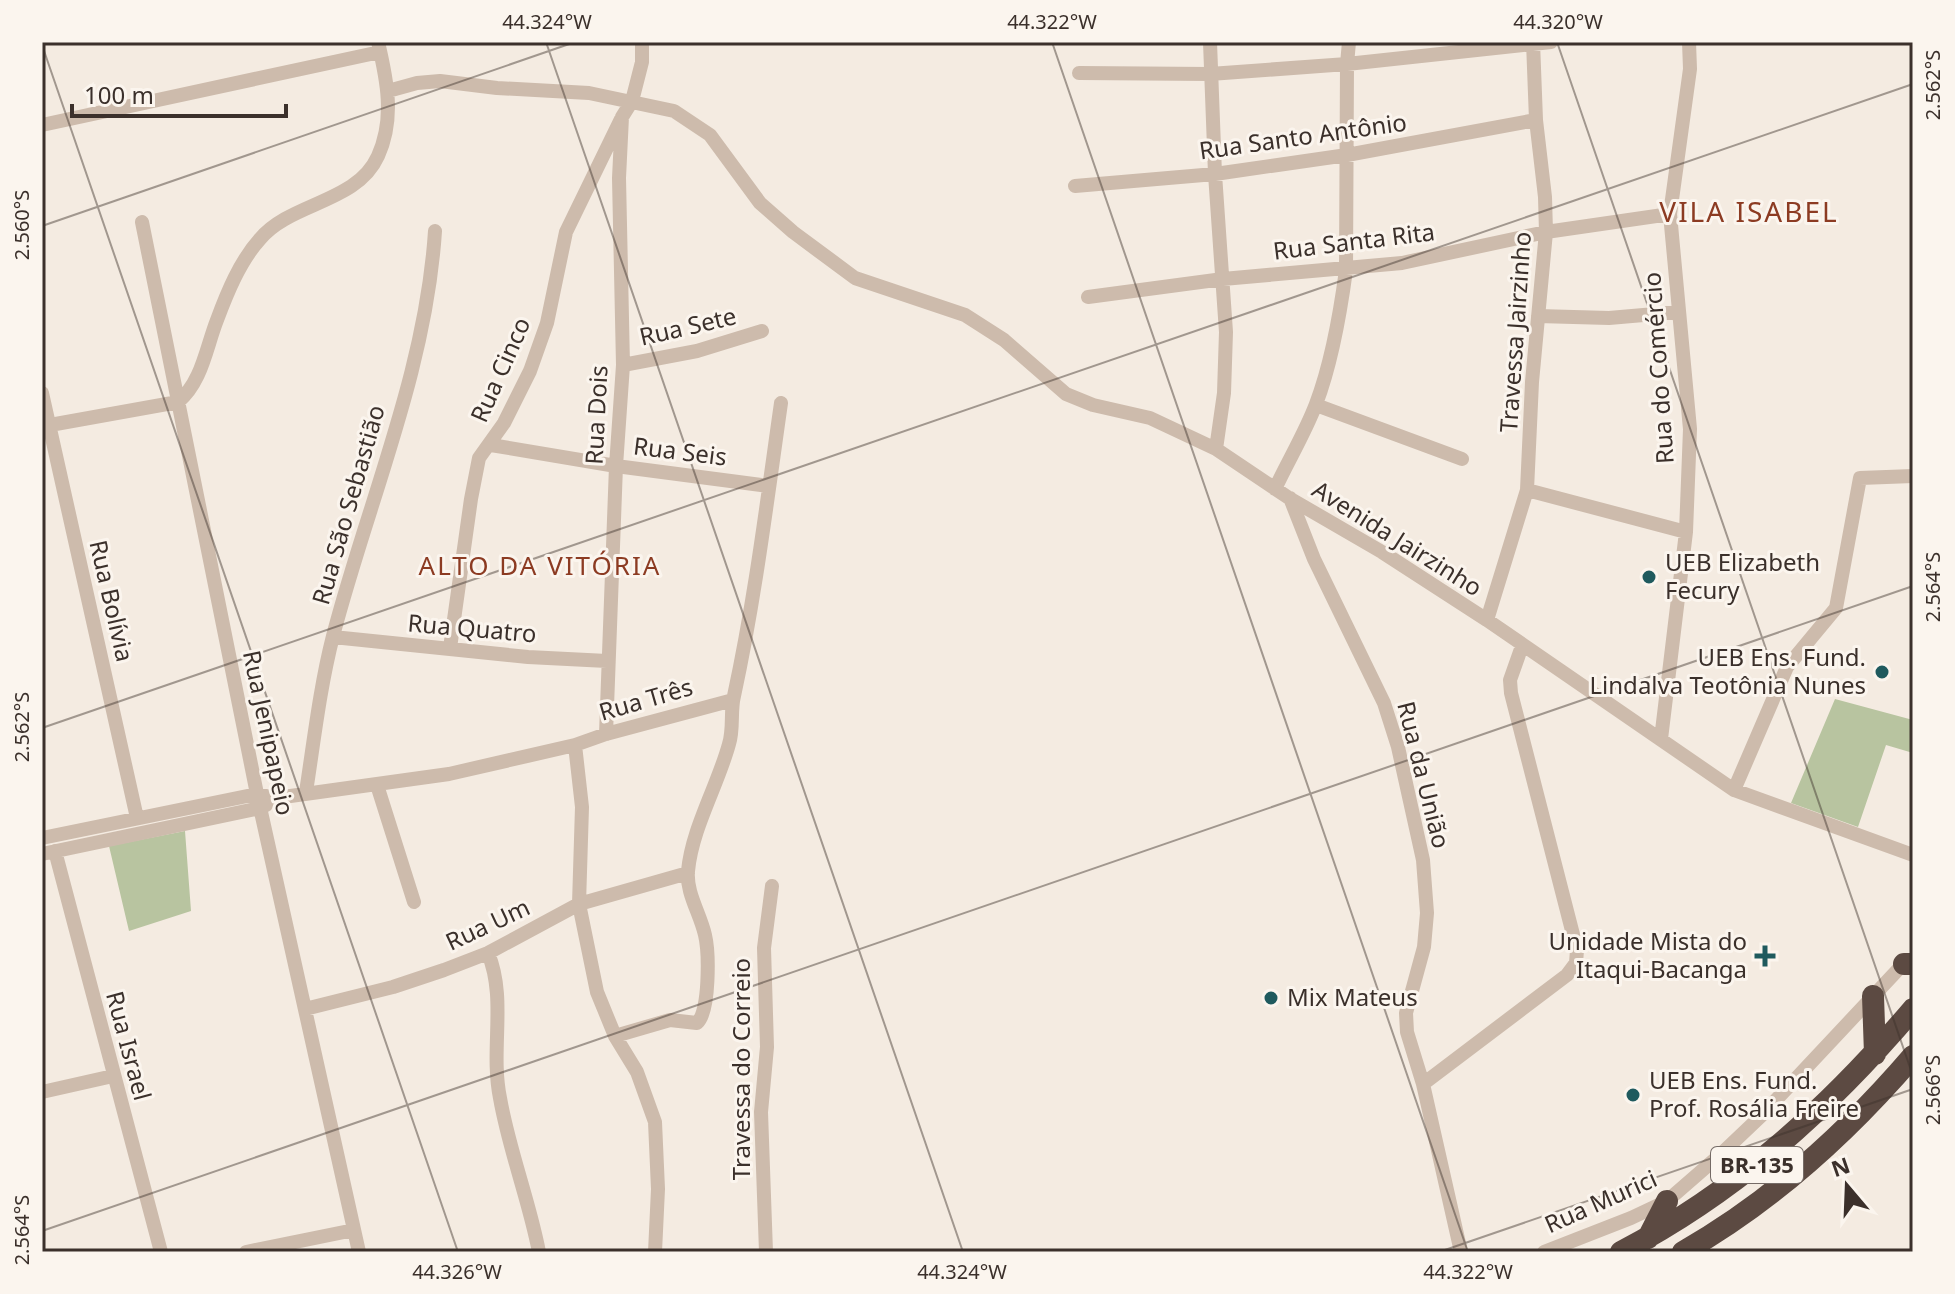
<svg xmlns="http://www.w3.org/2000/svg" width="1955" height="1294" font-family="'Noto Sans',sans-serif">
<style>
.green{fill:#b8c4a0}
.lines{fill:none;stroke-linecap:round;stroke-linejoin:round}
.minor{stroke:#cdbbac;stroke-width:14}
.highway{stroke:#5c4a42;stroke-width:22}
.ticks{fill:none;stroke:#3b302b;stroke-width:2;stroke-opacity:0.45}
.poi-dot{fill:#1f5a5e;stroke:#fbf5ee;stroke-width:3}
.labels{text-anchor:middle;stroke-width:6;stroke-linejoin:round;paint-order:stroke}
.shield{fill:#fbf5ee;stroke:#756b66;stroke-width:2}
.shield-label{font-size:22px;font-weight:bold;fill:#3b302b}
.street-label{font-size:24px;fill:#3b302b;stroke:#fbf5ee}
.poi-label{font-size:24px;fill:#3b302b;stroke:#fbf5ee;text-anchor:start}
.neighbourhood-label{font-size:26px;letter-spacing:2px;fill:#8c3b22;stroke:#fbf5ee}
.quarter-label{font-size:28px;letter-spacing:2px;fill:#8c3b22;stroke:#fbf5ee}
.neatline{fill:none;stroke:#3b302b;stroke-width:3}
.ticks-label{font-size:20px;text-anchor:middle;fill:#3b302b}
</style>
<rect width="100%" height="100%" fill="#f4ebe1"/>
<!-- green -->
<path class="green" d="M1835,699L1913,720V753L1886,745L1858,827L1791,803Z
M185,831L191,911L129,931L109,846Z"/>
<g class="lines">
<!-- minor -->
<path class="minor" d="M1210,42L1215,174L1226,332L1224,393L1216,449
M1079,73L1210,74L1347,64L1551,42
M388,91L417,83L440,81L497,88L589,93L674,111L710,135L760,203L793,232L855,278L965,315L1004,340L1066,394L1093,405L1150,418L1216,449L1289,498L1382,552L1487,620L1734,790L1913,855
M42,125L380,52
M1075,186L1215,174L1347,155L1536,120
M142,222L257,794L359,1252
M1088,297L1223,279L1402,263L1546,232L1670,214
M1538,316L1609,318L1678,312
M623,365L697,351L762,331
M42,393L137,818
M1316,405L1462,459
M50,425L178,402C202,382 206,348 217,320C227,293 240,261 260,239C291,202 357,203 378,156C395,119 387,80 378,42
M491,445L616,466L769,486
M1275,489C1288,461 1305,433 1316,404C1332,362 1340,315 1346,270L1347,64L1349,42
M1527,490L1686,532
M1290,498L1314,559L1384,703L1398,747L1423,860L1427,913L1424,947L1406,1013L1407,1032L1423,1084L1461,1252
M1487,620L1527,490L1532,382L1546,232L1545,197L1536,120L1533,42
M333,637L528,657L607,661
M450,648L471,499L479,458L504,423L530,371L547,323L566,232L621,119
M606,734L616,466L623,365L619,178L622,117L632,101L642,62V42
M1661,739L1686,532L1690,429L1670,214L1690,69L1689,42
M575,745L582,807L579,904L597,992L615,1036L637,1072L655,1122L658,1189L655,1252
M377,785L414,902
M1734,790L1787,667L1836,608L1860,478L1913,476
M306,792C314,740 320,687 333,636C368,502 426,371 435,231
M42,838L257,794L276,798L449,774L575,745L606,734L733,700
M55,851L161,1252
M42,854L260,808L266,805
M488,953C507,999 490,1049 500,1098C509,1150 529,1200 539,1252
M305,1009L393,987L444,970L488,953L579,904L688,873
M615,1036L670,1020L697,1023C710,1012 709,952 705,935C700,913 686,893 688,871C692,828 718,785 729,744C734,728 730,712 734,696C755,599 767,501 781,403
M1423,1084L1567,975L1576,963L1577,950L1511,693L1510,680L1522,646
M42,1092L113,1076
M246,1252L354,1230
M766,1252L761,1112L767,1047L764,948L772,886
M1544,1252L1631,1218L1667,1201L1721,1154L1761,1116L1907,960"/>
<!-- highway -->
<path class="highway" d="M1904,964H1913
M1873,996L1875,1054
M1648,1238L1667,1201
M1621,1252C1736,1192 1829,1108 1913,1009
M1683,1252C1771,1202 1847,1133 1913,1056"/>
</g>
<!-- ticks -->
<path class="ticks" d="M546,42L963,1252M1052,42L1468,1252M1557,42L1913,1076M42,45L458,1252M42,226L575,42M42,728L1913,84M42,1231L1913,586M1439,1252L1913,1089"/>
<!-- markers -->
<g class="poi-dot">
<circle cx="1649" cy="577" r="8"/>
<circle cx="1882" cy="672" r="8"/>
<path d="M1761 944h8v8h8v8h-8v8h-8v-8h-8v-8h8z"/>
<circle cx="1271" cy="998" r="8"/>
<circle cx="1633" cy="1095" r="8"/>
</g>
<g class="labels">
<!-- shield labels -->
<rect class="shield" x="1711" y="1147" width="92" height="36" rx="6"/>
<g class="shield-label">
<text x="1757" y="1173">BR-135</text>
</g>
<!-- street labels -->
<g class="street-label">
<text transform="translate(1303 137) rotate(-8)" y="8">Rua Santo Antônio</text>
<text transform="translate(1354 242) rotate(-7)" y="8">Rua Santa Rita</text>
<text transform="translate(688 327) rotate(-13)" y="8">Rua Sete</text>
<text transform="translate(1516 332) rotate(-86)" y="8">Travessa Jairzinho</text>
<text transform="translate(1659 368) rotate(-94)" y="8">Rua do Comércio</text>
<text transform="translate(501 370) rotate(-66)" y="8">Rua Cinco</text>
<text transform="translate(597 415) rotate(-87)" y="8">Rua Dois</text>
<text transform="translate(680 452) rotate(7)" y="8">Rua Seis</text>
<text transform="translate(349 505) rotate(-74)" y="8">Rua São Sebastião</text>
<text transform="translate(1397 539) rotate(32)" y="8">Avenida Jairzinho</text>
<text transform="translate(111 601) rotate(77)" y="8">Rua Bolívia</text>
<text transform="translate(472 629) rotate(5)" y="8">Rua Quatro</text>
<text transform="translate(646 700) rotate(-16)" y="8">Rua Três</text>
<text transform="translate(268 733) rotate(78)" y="8">Rua Jenipapeio</text>
<text transform="translate(1423 775) rotate(76)" y="8">Rua da União</text>
<text transform="translate(488 925) rotate(-25)" y="8">Rua Um</text>
<text transform="translate(128 1046) rotate(75)" y="8">Rua Israel</text>
<text transform="translate(742 1069) rotate(-90)" y="8">Travessa do Correio</text>
<text transform="translate(1601 1202) rotate(-24)" y="8">Rua Murici</text>
</g>
<!-- poi labels -->
<g class="poi-label">
<text x="1665" y="571">UEB Elizabeth<tspan x="1665" dy="28">Fecury</tspan></text>
<text x="1866" y="666" text-anchor="end">UEB Ens. Fund.<tspan x="1866" dy="28">Lindalva Teotônia Nunes</tspan></text>
<text x="1747" y="950" text-anchor="end">Unidade Mista do<tspan x="1747" dy="28">Itaqui-Bacanga</tspan></text>
<text x="1287" y="1006">Mix Mateus</text>
<text x="1649" y="1089">UEB Ens. Fund.<tspan x="1649" dy="28">Prof. Rosália Freire</tspan></text>
</g>
<!-- neighbourhood labels -->
<g class="neighbourhood-label">
<text x="540" y="575">ALTO DA VITÓRIA</text>
</g>
<!-- quarter labels -->
<g class="quarter-label">
<text x="1749" y="222">VILA ISABEL</text>
</g>
</g>
<!-- border -->
<rect width="1955" height="1294" fill="none" stroke="#fbf5ee" stroke-width="88"/>
<!-- north arrow -->
<g transform="translate(1847 1186) rotate(341)" stroke="#fbf5ee" stroke-width="6" paint-order="stroke">
<path d="M0-6L14 30L0 20L-14 30Z" fill="#3b302b"/>
<text y="-12" font-size="22" font-weight="bold" text-anchor="middle" fill="#3b302b">N</text>
</g>
<!-- scale -->
<path d="M72 104v12h214v-12" fill="none" stroke="#3b302b" stroke-width="4"/>
<text x="84" y="104" font-size="24" fill="#3b302b" stroke="#fbf5ee" stroke-width="6" paint-order="stroke">100 m</text>
<rect x="44" y="44" width="1867" height="1206" class="neatline"/>
<g class="ticks-label">
<text x="547" y="29">44.324°W</text>
<text x="1052" y="29">44.322°W</text>
<text x="1558" y="29">44.320°W</text>
<text transform="translate(1933 85) rotate(-90)" y="7">2.562°S</text>
<text transform="translate(22 225) rotate(-90)" y="7">2.560°S</text>
<text transform="translate(1933 587) rotate(-90)" y="7">2.564°S</text>
<text transform="translate(22 727) rotate(-90)" y="7">2.562°S</text>
<text transform="translate(1933 1090) rotate(-90)" y="7">2.566°S</text>
<text transform="translate(22 1230) rotate(-90)" y="7">2.564°S</text>
<text x="457" y="1279">44.326°W</text>
<text x="962" y="1279">44.324°W</text>
<text x="1468" y="1279">44.322°W</text>
</g>
</svg>
